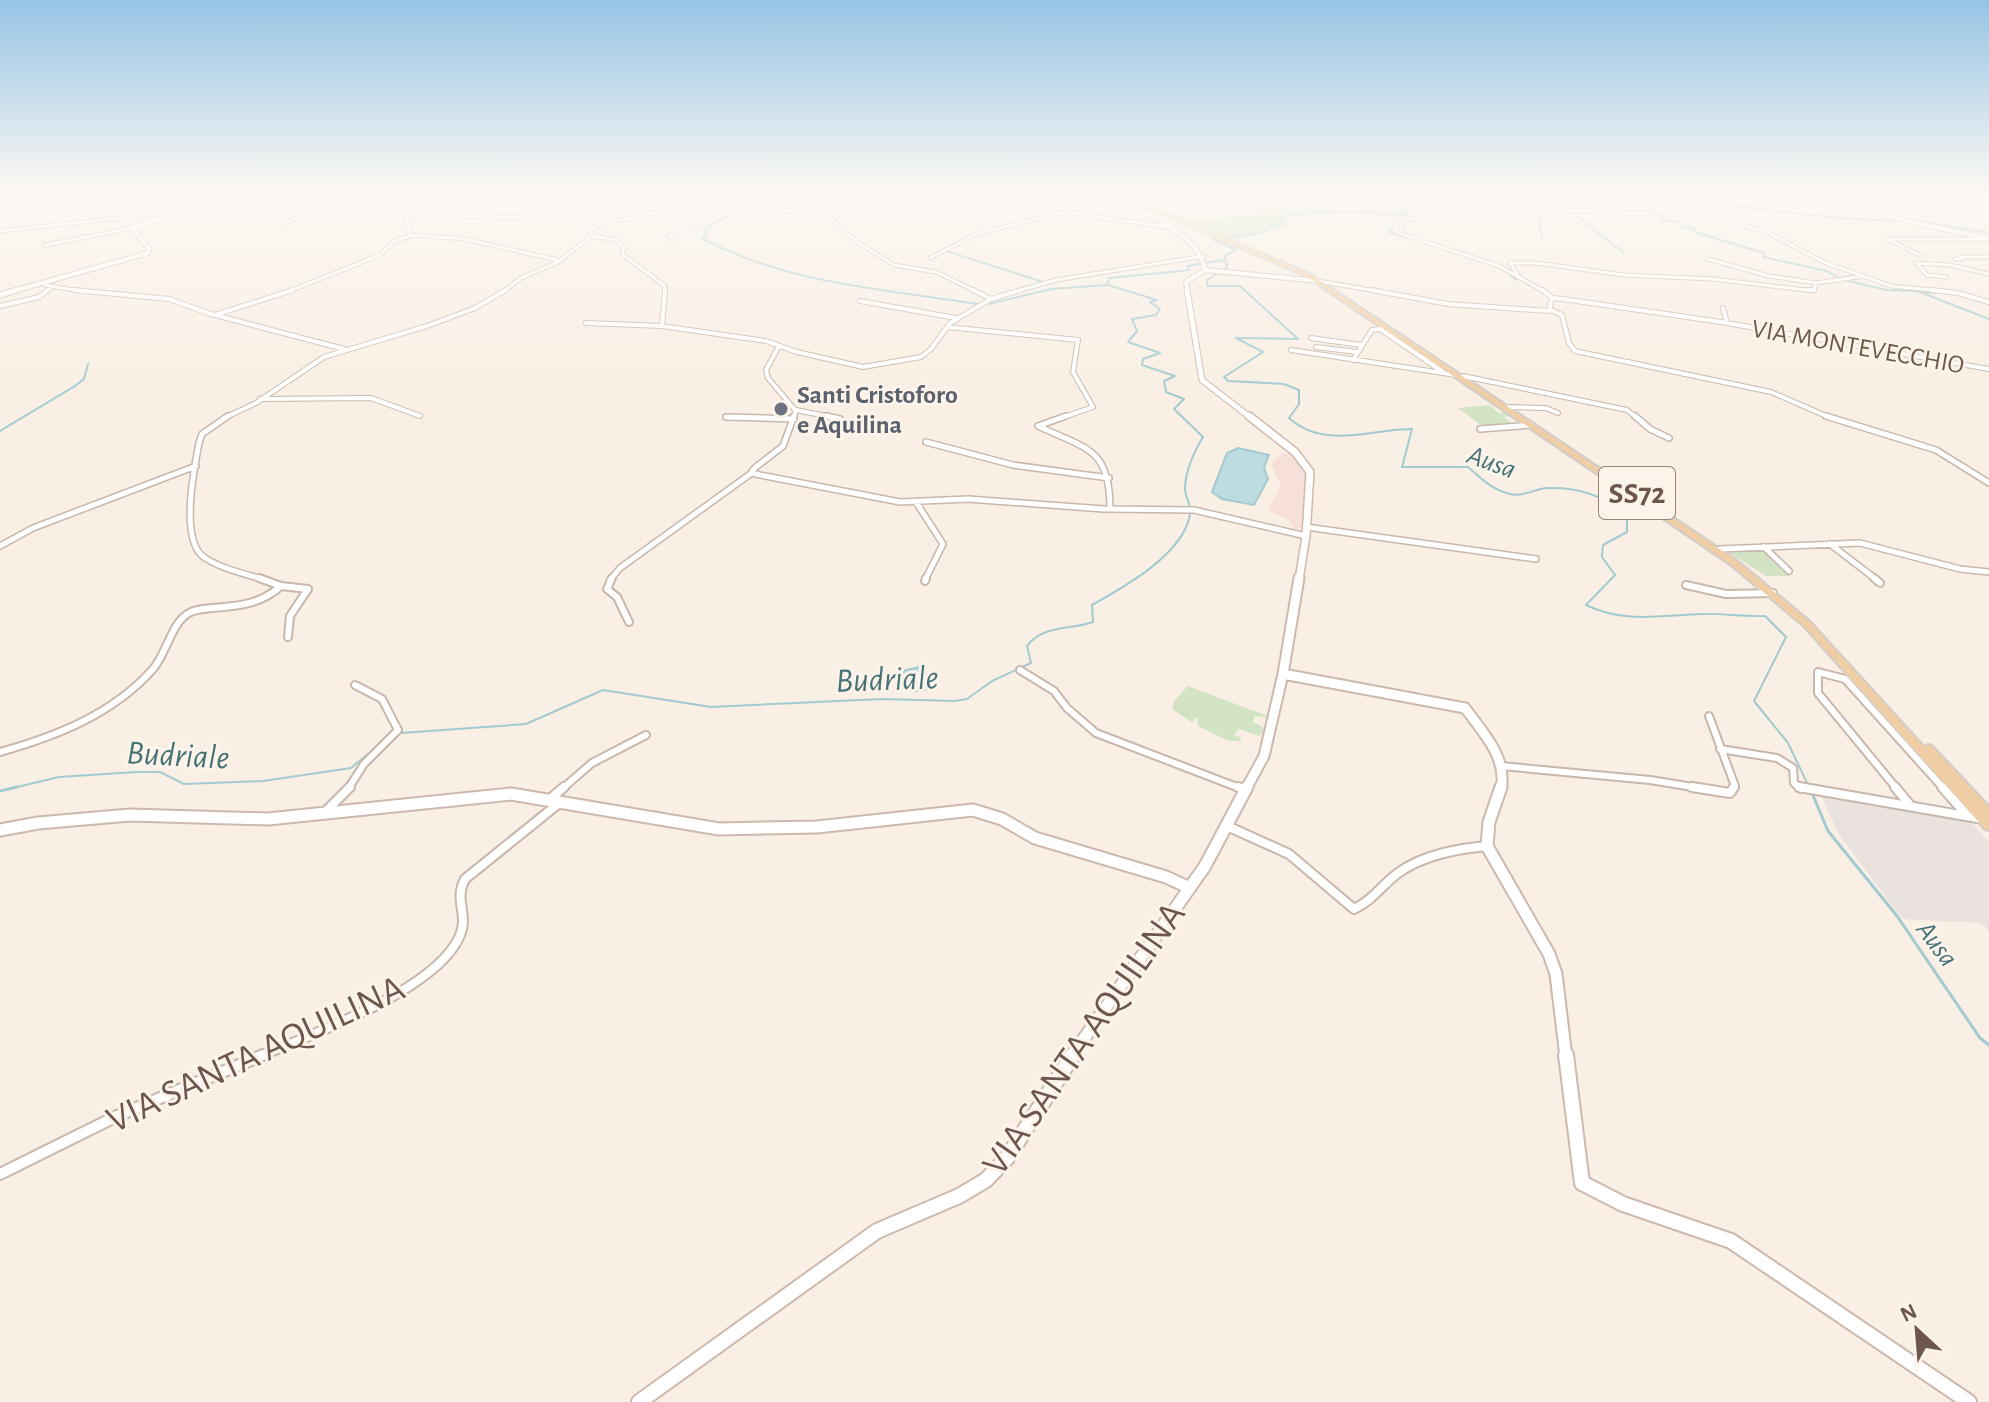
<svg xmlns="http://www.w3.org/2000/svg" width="1989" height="1402" font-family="'Alegreya Sans',sans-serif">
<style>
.commercial{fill:#f7e0d9}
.industrial{fill:#e9e2de}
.green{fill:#d3e4c5}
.water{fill:#bcdcdf;stroke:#a3cbcf;stroke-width:2}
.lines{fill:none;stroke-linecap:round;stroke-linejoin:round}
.stream-far1{stroke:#a3cbcf;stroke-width:2}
.stream{stroke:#a3cbcf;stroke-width:3}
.street-far5-casing{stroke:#c8b7ac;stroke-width:5}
.street-far4-casing{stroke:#c8b7ac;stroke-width:6}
.street-far3-casing{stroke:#c8b7ac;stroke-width:8}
.street-far2-casing{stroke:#c8b7ac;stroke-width:10}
.street-far1-casing{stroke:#c8b7ac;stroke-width:12}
.street-casing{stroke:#c8b7ac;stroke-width:14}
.secondary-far5-casing{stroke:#cdb9ad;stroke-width:6}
.secondary-far4-casing{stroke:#cdb9ad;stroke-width:7}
.secondary-far3-casing{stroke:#cdb9ad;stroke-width:10}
.secondary-far2-casing{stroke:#cdb9ad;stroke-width:13}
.secondary-far1-casing{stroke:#cdb9ad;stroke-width:15}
.secondary-casing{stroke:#cdb9ad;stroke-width:18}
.primary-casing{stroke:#d3cdca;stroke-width:4}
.street-far5{stroke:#fff;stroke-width:3}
.street-far4{stroke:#fff;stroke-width:4}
.street-far3{stroke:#fff;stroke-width:5}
.street-far2{stroke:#fff;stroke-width:6}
.street-far1{stroke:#fff;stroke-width:8}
.street{stroke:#fff;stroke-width:10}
.secondary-far5{stroke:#fff;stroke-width:4}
.secondary-far4{stroke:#fff;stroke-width:5}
.secondary-far3{stroke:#fff;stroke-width:7}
.secondary-far2{stroke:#fff;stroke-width:9}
.secondary-far1{stroke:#fff;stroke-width:11}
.secondary{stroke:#fff;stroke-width:14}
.primary{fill:#efcea5;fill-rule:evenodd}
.worship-dot{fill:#6b7280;stroke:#fcf4ea;stroke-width:3}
.labels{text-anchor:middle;stroke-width:6;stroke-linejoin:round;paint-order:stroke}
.far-street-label{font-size:26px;fill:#6d574d;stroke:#fcf4ea}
.far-worship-label{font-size:26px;font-weight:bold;fill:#5b616d;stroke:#fcf4ea;text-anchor:start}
.far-water-label{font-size:28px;font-style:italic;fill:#477377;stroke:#fcf4ea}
.shield{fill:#fcf4ea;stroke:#98867c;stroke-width:2}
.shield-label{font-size:30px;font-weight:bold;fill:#6d574d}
.water-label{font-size:34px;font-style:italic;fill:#477377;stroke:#fcf4ea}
.near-street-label{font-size:38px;fill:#6d574d;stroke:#fcf4ea}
</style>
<rect width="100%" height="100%" fill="#f9efe4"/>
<!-- commercial -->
<path class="commercial" d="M1282,453H1293L1308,474L1302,529H1295L1287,519L1268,510L1281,485L1271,464Z"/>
<!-- industrial -->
<path class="industrial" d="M1820,793L1967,817L1989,843V931L1981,923L1902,919L1838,833Z"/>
<!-- green -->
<path class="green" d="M1391,205L1404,206L1412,216L1401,220L1399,227V221L1396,218L1350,212L1290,216L1284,218L1287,225L1280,228L1235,240L1192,222L1261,213L1255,206L1394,214Z
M1489,405L1499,413L1508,412L1513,416L1504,417L1513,424L1482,426L1458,408Z
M1764,548L1791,573L1789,576H1766L1725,550Z
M1188,686L1275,719L1255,716L1253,722L1263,727V733L1259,736L1239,729L1234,735L1242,738L1240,741H1229L1198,726L1197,718H1194L1193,723L1172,709L1174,701Z"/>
<!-- water -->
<path class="water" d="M1238,448L1269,455L1264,467L1268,479L1254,505L1222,499L1212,492L1227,453Z
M919,667L935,684C924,694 909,693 897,685V672Z"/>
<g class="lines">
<!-- stream-far1 -->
<path class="stream-far1" d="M1492,193L1493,206
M1563,193L1571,209
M1631,193L1652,213L1661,215L1662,220L1679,222L1682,227L1696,229L1695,232L1764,253L1763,257L1827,271L1839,278
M1760,193L1782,195
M1634,194L1655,197
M1665,198L1837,218L1901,221
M1573,213L1624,253
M727,216L703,230L707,233L702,238C786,284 884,289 978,304
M1399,217L1389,232L1407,238
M1539,218L1542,238
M1919,221L1989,233
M946,251L1043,282
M1223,270L1227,267L1225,256L1236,250L1214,240L1259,233L1282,223V218L1287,215L1357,211L1408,216L1397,204L1399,199L1384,193
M1507,272L1515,279L1522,280
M1218,273L1207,280V286H1240L1298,339L1236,338L1263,352L1224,377L1228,381L1284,384L1299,390V404L1289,418C1325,450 1369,429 1412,429L1402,467H1468C1481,478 1492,490 1510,494C1524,497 1534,489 1547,488C1578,487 1606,495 1627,518V532L1603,545L1602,557L1615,575L1586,605C1625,624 1661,615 1702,614C1723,613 1744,617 1765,616L1786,637L1754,701L1788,743L1809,787
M1845,280L1886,290L1917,291L1989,319
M1922,292L1937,293
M988,304L1052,289L1107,285
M0,431L75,386L84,379L88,364
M401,733L526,724L603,690L711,707L882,699L955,701L967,699L992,681L1031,663L1027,646C1042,625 1071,630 1093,622L1092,605C1124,587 1184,554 1190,514C1192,506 1185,497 1185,489C1185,472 1194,451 1203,437L1174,409L1184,399L1166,392L1164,381L1175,376L1142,365L1143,359L1160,353L1128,342L1137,331L1132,319L1156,315L1160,309L1150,302L1157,300L1108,285L1109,278L1190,270L1187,266L1224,260
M9,789L59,777L136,772H160L184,784L263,781L351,768L380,744"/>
<!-- stream -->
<path class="stream" d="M0,791L17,787
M1812,793L1828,831L1897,916L1980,1038L1989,1045"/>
<defs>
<path id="street-far5" d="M935,193L843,207L827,215L857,242L894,265L936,272L977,292
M975,193L967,198L963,207L992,231
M1256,193L1326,202
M1414,193L1407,203L1414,218L1404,221L1399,233L1499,266L1545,292
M1458,193L1466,194
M1646,193L1770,234L1826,263L1891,286L1951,292
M431,194L532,198L540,193
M1407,203L1651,214
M0,208L7,215
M770,214L807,208L833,211
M406,215L535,218L554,211
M282,223L379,193
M0,231L168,213
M410,235L404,209L432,194
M591,236L617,240L624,249L622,254L665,286V292
M673,240L669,235L729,213L715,199L687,198
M45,245L132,228
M1921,256L1887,239H1985
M930,258L977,234L1065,212L1167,227
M1708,259L1769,276L1816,283
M1955,259H1962L1960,257H1989
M1950,265L1989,274
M1518,275L1510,263H1536L1624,275L1713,279L1814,291L1816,283L1864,276
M1946,277L1927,275L1916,263L1950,265
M1318,281L1382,292
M45,285L85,292
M45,292L51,288
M287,292L380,255L394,241L414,235L464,239L558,260
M503,292L521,278L558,262L591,236L590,230L598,225L662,211L692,193
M1014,292L1056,280L1204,256"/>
<path id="street-far4" d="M74,290L169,299L211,314L344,349
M665,290L662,326L766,341L797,352L863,367L921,357L931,349L950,323L991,299L1021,290
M973,290L991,299
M1371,290L1448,304L1549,311L1552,298L1563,299L1721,322L1989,369
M1543,290L1552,298
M1808,290H1814
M1932,290L1958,293L1989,302
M860,301L956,318
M0,306L39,297L48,290
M1723,308L1727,323
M1551,310L1562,315L1569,343L1575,351L1771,392L1831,418
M215,315L293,290
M586,323L662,326
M947,327L1078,340L1073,372L1093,407L1061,418
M1311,338L1361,345
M779,346L766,370L768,378L796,411L793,418
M1316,347L1357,352
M1291,350L1456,375
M1353,360L1372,330L1380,329L1443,372
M1463,376L1627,410L1637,418
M260,399L371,398L420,416
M1509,407L1546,408L1558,413
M796,410L836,418
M726,417L767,418
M224,418L256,403L324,357L427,326L475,308L506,290"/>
<path id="street-far3" d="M228,416L202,434L199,443C194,469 179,542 205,558C222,569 246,574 265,580
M794,416L783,446L756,467L752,471L755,474L900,502L968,499L1104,509L1194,510L1306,536
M826,416L840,419
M1066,416L1038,426C1087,449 1110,448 1110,509
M1635,416L1650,429L1669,438
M1826,416L1936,450L1989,483
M726,417L794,419
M1480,429L1531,425
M926,442L1013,465L1109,478
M916,502L943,544L925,580
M1306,527L1536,559
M1830,544L1877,580
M0,546L33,528L196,466
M1764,547L1789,571
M1720,549L1860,543L1960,569L1989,572
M610,580L620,568L753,472"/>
<path id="street-far2" d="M259,578L281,586L308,589L290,616L288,637
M612,578L607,589L617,597L629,622
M1874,578L1880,583
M925,581L926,578
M1686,585L1726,594L1773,593
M1020,670L1054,691L1067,708L1096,733L1242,789
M1709,716L1735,786L1733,789
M1720,749L1777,758L1793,768L1794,783L1801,789
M0,752C57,736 113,714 153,669C167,653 171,623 189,613C196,609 206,609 213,608C239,606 261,604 281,586
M1501,766L1650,780L1705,789
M348,789L364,764L398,730L382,699L355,685
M562,789L592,763L646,735
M1897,789L1818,693V672L1845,679L1944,789"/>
<path id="street-far1" d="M1238,787L1245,790
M1692,787L1730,793L1734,787
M1799,787L1989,820
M1895,787L1910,805
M1942,787L1967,815
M550,799L564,787
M325,812L350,787
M1227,826L1289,854L1354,909C1372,901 1382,885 1398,873C1423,855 1456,849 1487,846
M258,1057C311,1035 427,993 456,943C473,915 452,904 465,879L558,804"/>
<path id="street" d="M0,1174L117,1116L263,1055"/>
<path id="secondary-far5" d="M1119,193C1145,221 1197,229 1205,270L1186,282L1188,292
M1783,193L1989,239
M1205,270L1318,281
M10,292L148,253L149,249L133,228L228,193"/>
<path id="secondary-far4" d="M1187,290L1202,380L1251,418
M0,295L17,290"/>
<path id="secondary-far3" d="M1249,416L1295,452L1310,472L1306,536L1299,580"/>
<path id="secondary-far2" d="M1283,674L1465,708C1482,731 1508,758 1501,789
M1246,789L1264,756L1283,674L1299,578"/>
<path id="secondary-far1" d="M1501,787L1489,822L1487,846L1549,954L1556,974L1566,1057
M0,830L38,823L130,815L268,819L511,794L719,829L817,827L973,810L1002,819L1035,838L1166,877L1190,888
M1071,1057L1205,866L1247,787"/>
<path id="secondary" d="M1566,1055L1582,1183L1623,1204L1731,1241L1969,1402
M639,1402L877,1231L959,1196L986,1180L1007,1158L1073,1055"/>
<path id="primary" d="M1123,193H1129L1147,205L1310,274L1736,560L1810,622L1924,747L1928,745L1932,746L1989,807V830L1985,829L1804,626L1730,564L1306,276L1145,207Z"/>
</defs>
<!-- street-far5 casing -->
<use href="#street-far5" class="street-far5-casing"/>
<!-- street-far4 casing -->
<use href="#street-far4" class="street-far4-casing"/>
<!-- street-far3 casing -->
<use href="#street-far3" class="street-far3-casing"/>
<!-- street-far2 casing -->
<use href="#street-far2" class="street-far2-casing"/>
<!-- street-far1 casing -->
<use href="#street-far1" class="street-far1-casing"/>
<!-- street casing -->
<use href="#street" class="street-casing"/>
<!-- secondary-far5 casing -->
<use href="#secondary-far5" class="secondary-far5-casing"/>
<!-- secondary-far4 casing -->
<use href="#secondary-far4" class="secondary-far4-casing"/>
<!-- secondary-far3 casing -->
<use href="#secondary-far3" class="secondary-far3-casing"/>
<!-- secondary-far2 casing -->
<use href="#secondary-far2" class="secondary-far2-casing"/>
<!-- secondary-far1 casing -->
<use href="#secondary-far1" class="secondary-far1-casing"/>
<!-- secondary casing -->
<use href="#secondary" class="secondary-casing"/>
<!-- primary casing -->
<use href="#primary" class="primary-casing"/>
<!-- street-far5 -->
<use href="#street-far5" class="street-far5"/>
<!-- street-far4 -->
<use href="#street-far4" class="street-far4"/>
<!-- street-far3 -->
<use href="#street-far3" class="street-far3"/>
<!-- street-far2 -->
<use href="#street-far2" class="street-far2"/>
<!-- street-far1 -->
<use href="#street-far1" class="street-far1"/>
<!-- street -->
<use href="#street" class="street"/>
<!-- secondary-far5 -->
<use href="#secondary-far5" class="secondary-far5"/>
<!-- secondary-far4 -->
<use href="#secondary-far4" class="secondary-far4"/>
<!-- secondary-far3 -->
<use href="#secondary-far3" class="secondary-far3"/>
<!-- secondary-far2 -->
<use href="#secondary-far2" class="secondary-far2"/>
<!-- secondary-far1 -->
<use href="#secondary-far1" class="secondary-far1"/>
<!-- secondary -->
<use href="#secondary" class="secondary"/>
<!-- primary -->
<use href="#primary" class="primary"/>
</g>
<!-- sky -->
<linearGradient id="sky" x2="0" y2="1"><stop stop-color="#96c4e4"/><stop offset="0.49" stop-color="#fcf8f3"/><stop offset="1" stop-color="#fcf8f3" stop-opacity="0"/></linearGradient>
<rect width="1989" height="390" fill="url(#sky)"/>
<!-- markers -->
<circle class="worship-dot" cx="781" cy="409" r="8"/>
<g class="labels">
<!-- far-street labels -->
<g class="far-street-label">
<text transform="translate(1858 346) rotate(10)" y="9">VIA MONTEVECCHIO</text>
</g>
<!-- far-worship labels -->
<g class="far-worship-label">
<text x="797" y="403">Santi Cristoforo<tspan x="797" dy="30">e Aquilina</tspan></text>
</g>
<!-- far-water labels -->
<g class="far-water-label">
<text transform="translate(1492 461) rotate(20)" y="10">Ausa</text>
<text transform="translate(1938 943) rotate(53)" y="10">Ausa</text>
</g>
<!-- shield labels -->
<rect class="shield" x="1599" y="467" width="76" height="52" rx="6"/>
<g class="shield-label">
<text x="1637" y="503">SS72</text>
</g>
<!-- water labels -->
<g class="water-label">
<text transform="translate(887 678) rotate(-2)" y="12">Budriale</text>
<text transform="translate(178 754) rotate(3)" y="12">Budriale</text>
</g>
<!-- near-street labels -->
<g class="near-street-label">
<text transform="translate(1083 1038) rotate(-55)" y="13">VIA SANTA AQUILINA</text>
<text transform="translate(255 1053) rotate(-25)" y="13">VIA SANTA AQUILINA</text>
</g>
</g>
<!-- north arrow -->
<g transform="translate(1917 1330) rotate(334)" stroke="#fcf4ea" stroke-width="6" paint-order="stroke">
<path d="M0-6L14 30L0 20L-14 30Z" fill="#6d574d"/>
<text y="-12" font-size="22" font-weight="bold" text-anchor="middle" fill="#6d574d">N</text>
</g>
</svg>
